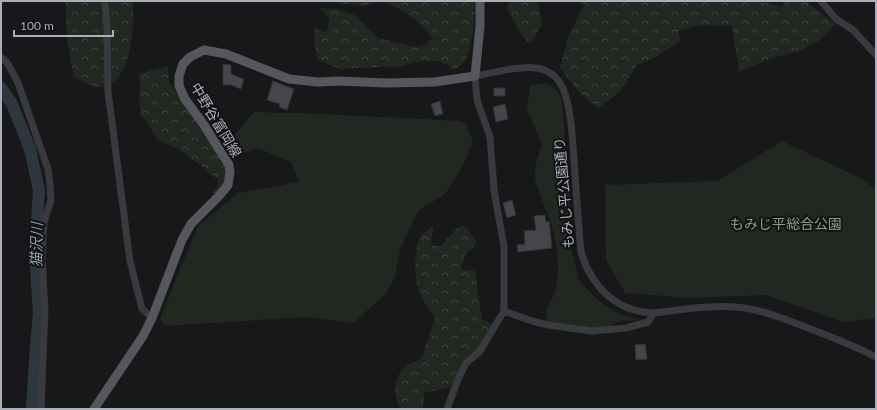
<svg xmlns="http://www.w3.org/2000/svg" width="877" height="410" font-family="Lato,'Noto Sans JP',sans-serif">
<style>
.green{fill:#202821}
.forest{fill:url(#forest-crowns)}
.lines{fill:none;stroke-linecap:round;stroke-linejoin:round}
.river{stroke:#2e373d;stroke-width:12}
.building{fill:#45454a;stroke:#323236}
.minor{stroke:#393a3e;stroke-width:7}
.major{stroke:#55575d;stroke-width:9}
.labels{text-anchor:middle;stroke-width:4;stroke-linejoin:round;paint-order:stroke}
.street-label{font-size:14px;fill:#abafb9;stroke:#131315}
.park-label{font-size:14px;fill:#83a383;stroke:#131315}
.water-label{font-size:15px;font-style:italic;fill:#849eb2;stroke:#131315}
</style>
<defs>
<pattern id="forest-crowns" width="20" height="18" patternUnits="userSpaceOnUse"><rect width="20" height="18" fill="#202821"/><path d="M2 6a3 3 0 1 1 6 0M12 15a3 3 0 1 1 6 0" fill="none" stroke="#3e453f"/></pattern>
</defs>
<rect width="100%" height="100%" fill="#18181a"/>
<!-- green -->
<path class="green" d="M545,83C553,86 559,93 562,101L569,187L571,248L579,280L595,298L617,313L639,320L619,321L609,327L593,329L548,324L546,310C564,285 559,246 549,218C545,205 537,191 535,177C534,166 539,154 542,144L527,110L530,85Z
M255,111L274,113H303L460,121L465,123L473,141L464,164L445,194L418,211L400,250L395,276L386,294L353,323L307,317L165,326L160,318L198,226L238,193L299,182L291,162L258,148L239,154L230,140Z
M782,141L864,180L876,190V318L843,322L766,295L692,298L625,293L606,260L605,185L717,181Z"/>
<!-- forest -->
<path class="forest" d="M65,1H133C134,25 133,85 100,87C94,88 80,80 74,77L68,46Z
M336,1H381L364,6L337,3Z
M383,1H475C475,14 472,51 465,61C462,64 458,67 455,70L440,61H423L401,66L340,69L318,60L314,42L315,28L326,32L330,20L320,8L338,9L356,16L368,29L378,38L416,47L424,45L432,38C421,20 402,10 383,1Z
M510,1H538L542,25L530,44L521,34L507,9Z
M576,1H758L782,7L785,1H805L835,24L820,40L802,50L766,60L739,72L732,26L701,25L678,31L680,41L654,58L637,65L620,92L598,108L579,92L560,68L569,35L584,5Z
M168,66L169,82L184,105L208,139L225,168L226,176L224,184L216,193H212L217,186L218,180L199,164L178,149L158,140L141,114L139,100L140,88L139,74Z
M433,226L431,245L440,247L455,230L462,226L467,228L477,243L465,255L461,269L475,271L482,320L492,323L488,335L456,378L451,387L424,393L423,409H400C394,397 393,381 402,370C406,365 415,362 421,359L435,318C429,309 421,299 418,288C414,276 414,247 421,236C424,232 429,229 433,226Z"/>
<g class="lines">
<!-- river -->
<path class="river" d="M1,88L12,104L30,149L39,190L35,253L39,313L36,345L32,409"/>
</g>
<!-- building -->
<path class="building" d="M223,64L231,65V74L244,79L241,89L231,85H223Z
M273,81L294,89L287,110L279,107L280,104L267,100Z
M494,88H505V96H494Z
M440,101L443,114L435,116L431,104Z
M505,104L508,119L496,122L493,107Z
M512,200L516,215L507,218L503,203Z
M545,215L546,222L549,221L552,248L518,252L517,245L525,244L524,231L536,230L534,216Z
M645,344L647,359L636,360L635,345Z"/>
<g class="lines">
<!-- minor -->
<path class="minor" d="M105,1L107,27L108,92L130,261L142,309L152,318
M821,1L836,19L853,30L876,55
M1,57L8,64L18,83L48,169L50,185L51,200L44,222L42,258L45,309L41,409
M504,311L532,321L548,325L592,331L626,328L648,322L654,313
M447,409L457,382L466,363L480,351L504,311V247L494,190L490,137L477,100L475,76C493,73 528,63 544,70C556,74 563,86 566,97C572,116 572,138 574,158C576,189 578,220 581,252C591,286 616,312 654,313C681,310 708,305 736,307C762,309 787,320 811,329C833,338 855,346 876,357"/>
<!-- major -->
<path class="major" d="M94,409L143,336L152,318L182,240L191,224L218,197L228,185L230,172L229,165L204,125L185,99L179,86V76L183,64L190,57L204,50L226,54L289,79L318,82L339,81L386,83L434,82L475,76L480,26V1"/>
</g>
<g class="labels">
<!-- street labels -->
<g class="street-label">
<text transform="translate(216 120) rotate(59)" y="5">中野谷富岡線</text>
<text transform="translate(564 193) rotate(-95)" y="5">もみじ平公園通り</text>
</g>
<!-- park labels -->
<g class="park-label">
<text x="786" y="229">もみじ平総合公園</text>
</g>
<!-- water labels -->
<g class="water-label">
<text transform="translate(37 245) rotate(-89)" y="5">猫沢川</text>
</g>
</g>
<!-- border -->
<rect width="877" height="410" fill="none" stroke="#abafb9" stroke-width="4"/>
<!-- scale -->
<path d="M14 30v6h99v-6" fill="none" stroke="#abafb9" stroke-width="2"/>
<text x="20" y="30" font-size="12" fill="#abafb9" stroke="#131315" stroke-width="3" paint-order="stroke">100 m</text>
</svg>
